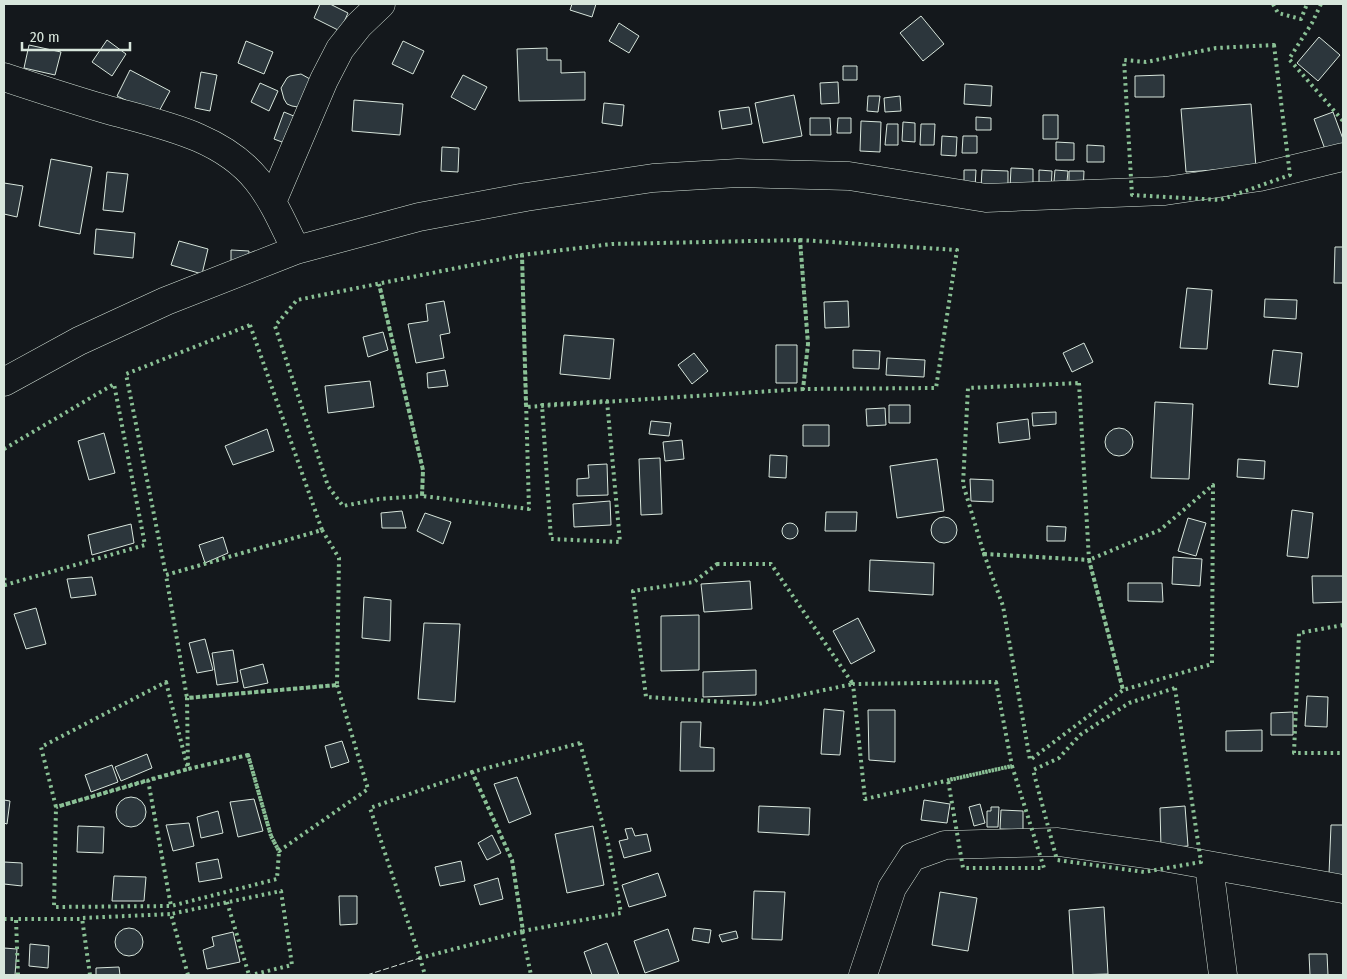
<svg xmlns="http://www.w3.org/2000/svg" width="1347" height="979" font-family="'Fira Sans Condensed',sans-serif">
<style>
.building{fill:#2c363c;stroke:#d8e6dc}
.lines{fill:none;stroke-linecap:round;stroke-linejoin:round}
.street-casing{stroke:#d8e6dc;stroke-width:29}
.street{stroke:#14181c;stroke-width:28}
.hedge{stroke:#8ac095;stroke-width:4;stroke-dasharray:2.5 4;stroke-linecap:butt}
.fence{stroke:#d8e6dc;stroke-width:1;stroke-dasharray:6 2.5;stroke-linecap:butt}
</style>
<rect width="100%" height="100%" fill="#14181c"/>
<!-- building -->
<path class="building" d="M320,4H330L348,13L340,31L314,18Z
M572,4H596L592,17L570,10Z
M921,16L944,44L923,61L900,33Z
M619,23L639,36L629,53L609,41Z
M1319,37L1340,55L1318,81L1297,63Z
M107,40L126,54L112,76L92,62Z
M246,41L273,52L264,74L238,63Z
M403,41L424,51L413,74L392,64Z
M29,45L61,52L55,75L24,68Z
M547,48V60H561V73L585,72V100L519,101L517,49Z
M843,66H857V80H843Z
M130,70L170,91L157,115L117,96Z
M201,72L217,75L210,111L195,108Z
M301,74L310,79L298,107L292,106L287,104L284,99L281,88L287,78L290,76Z
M463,75L487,87L475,110L451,97Z
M1164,75V97H1135V76Z
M838,82L839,103L821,104L820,83Z
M260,83L278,91L269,111L251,102Z
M965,84L992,86L991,106L964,104Z
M794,95L802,136L763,143L755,103Z
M868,96H880L878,112L867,111Z
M900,96L901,111L885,112L884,98Z
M354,100L403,104L400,135L352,131Z
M604,103L624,105L622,126L602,123Z
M1251,104L1256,167L1186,172L1181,109Z
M749,107L752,124L722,129L719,111Z
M284,112L301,119L290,145L274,139Z
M1333,112L1343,139V145L1326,152L1314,119Z
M1043,115H1058V139H1043Z
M976,117L991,118V130H976Z
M810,118H830L831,135H810Z
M838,118H851V133H837Z
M861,121L881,122L880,152L860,151Z
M903,122L915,123V142L902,141Z
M887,124H898V145H885Z
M921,124H935L934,145H920Z
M942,136L957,137L956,156L941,155Z
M963,136H977V153H962Z
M1056,142L1074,143V160H1056Z
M1087,145L1104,146V162H1087Z
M442,147L459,148L458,172L441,171Z
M51,159L92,167L80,234L39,226Z
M1011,168L1033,169V189L1010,188Z
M964,170H976L975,188H964Z
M982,170L1008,171V189L981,188Z
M1039,170L1052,171L1051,191H1039Z
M1055,170L1068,171L1066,193H1053Z
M1069,171H1084L1083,193L1069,192Z
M107,172L128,174L123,212L103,210Z
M4,183L23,186L17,217L4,214Z
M96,229L135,233L133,258L94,254Z
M179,241L208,249L202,274L171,265Z
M1335,247H1343V283H1334Z
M231,250L249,251L248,263L231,262Z
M1187,288L1212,290L1207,349L1180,348Z
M1265,299L1297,300L1296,319L1264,317Z
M444,301L450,333L440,335L444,358L416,363L408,324L428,321L426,304Z
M848,301L849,327L825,328L824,302Z
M383,332L388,350L368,357L363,337Z
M564,335L614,339L610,379L560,374Z
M1084,343L1093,362L1072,372L1063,353Z
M776,345H797V383H776Z
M853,350L880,351L879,369L853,368Z
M1273,350L1302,353L1298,387L1269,384Z
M694,353L708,371L692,384L678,365Z
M887,358L925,360L924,377L886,375Z
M445,370L448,386L428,388L427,373Z
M370,381L374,407L328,413L325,386Z
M1155,402L1193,404L1189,479L1151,478Z
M889,405H910V423H889Z
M885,408L886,425L867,426L866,409Z
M1056,412V424L1033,426L1032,413Z
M1028,419L1030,439L999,443L997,423Z
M651,421L671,423L669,436L649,434Z
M803,425H829V446H803Z
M1105 442a14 14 0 1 1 28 0a14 14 0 1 1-28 0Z
M267,429L274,451L233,465L225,446Z
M104,433L115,473L89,480L78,441Z
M682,440L684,459L665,461L663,442Z
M770,455L787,456L786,478L769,477Z
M660,458L662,514L641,515L639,459Z
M937,459L944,511L897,518L890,466Z
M1238,459L1265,461L1264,479L1237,477Z
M607,464L608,495L577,496V479L589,478L588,465Z
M970,479L993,480V502L971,501Z
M610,501L611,525L574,527L573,504Z
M1292,510L1313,513L1308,558L1287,556Z
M402,511L406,528H382L381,513Z
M826,512H857L856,531H825Z
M425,513L451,522L443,544L417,531Z
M931 530a13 13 0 1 1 26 0a13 13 0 1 1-26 0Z
M1188,518L1206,523L1196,556L1178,551Z
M782 531a8 8 0 1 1 16 0a8 8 0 1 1-16 0Z
M131,524L134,543L92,555L88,535Z
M1047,526L1066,527L1065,541H1047Z
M223,537L228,553L205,563L199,545Z
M1173,557L1202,559L1200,586L1172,584Z
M870,560L934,563L933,595L869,591Z
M1312,576H1343V602L1313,603Z
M92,577L96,595L71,598L67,579Z
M750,581L752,609L704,612L701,584Z
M1128,583H1162L1163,602L1128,601Z
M364,597L391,600L390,641L362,638Z
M36,608L46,644L26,649L14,614Z
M699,615V670L661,671V616Z
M858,618L875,651L851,664L833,631Z
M424,623L460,624L455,702L418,699Z
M205,639L213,670L197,673L189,643Z
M233,650L238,682L217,685L212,653Z
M263,664L268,683L244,688L240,670Z
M756,670V695L703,697V672Z
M1307,696L1328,697L1327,727L1305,726Z
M824,709L844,711L840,755L821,754Z
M868,710H895V762L869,760Z
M1293,712V735H1271V713Z
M681,722H701L700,747L714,748V771H680Z
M1262,730V751H1226V731Z
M342,741L349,762L331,768L325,746Z
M147,754L152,768L121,781L115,767Z
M112,765L118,782L91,792L85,775Z
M517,777L531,814L509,823L494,784Z
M116 812a15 15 0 1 1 30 0a15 15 0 1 1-30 0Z
M254,799L263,831L238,837L230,802Z
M4,800L10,801L7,824L4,823Z
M924,800L950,804L947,823L921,820Z
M980,804L985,823L974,826L969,807Z
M759,806L810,808L809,835L758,832Z
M1185,806L1188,846L1161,848L1160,808Z
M991,807H999L998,827H987V811H991Z
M1001,810L1023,811V830L1000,829Z
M218,811L223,833L201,838L197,817Z
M189,823L194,846L173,851L166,825Z
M1331,825H1343V875L1329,874Z
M78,826L104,827L103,853L77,852Z
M593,826L604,885L567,893L555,834Z
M632,828L635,836L647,834L651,851L624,858L619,841L628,839L625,829Z
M492,835L501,853L487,860L478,843Z
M218,859L222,878L199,882L196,863Z
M461,861L465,881L440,886L435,867Z
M4,862L22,863V886L4,884Z
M658,873L666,896L629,907L622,885Z
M114,876L146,877L144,901H112Z
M498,878L503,899L480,905L474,885Z
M754,891L785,892L782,940L752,939Z
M940,892L977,898L968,951L932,945Z
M339,896H357V924L340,925Z
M1104,907L1108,974L1073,975L1069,910Z
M115 942a14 14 0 1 1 28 0a14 14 0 1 1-28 0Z
M694,928L711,930L709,943L692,940Z
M668,929L679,961L645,973L634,941Z
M736,931L738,938L722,942L719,935Z
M233,932L240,962L207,969L203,950L214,946L212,937Z
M607,943L619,975H592L584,952Z
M30,944L49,946L48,968L29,966Z
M4,948L17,949L15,975H4Z
M1309,954H1327L1328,975H1310Z
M119,967L120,975H96V968Z"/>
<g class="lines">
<defs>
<path id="street" d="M4,77C37,88 71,99 105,109C158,124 221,135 257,180C274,201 284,226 296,250
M272,202L324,80L340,49L359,25L381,4
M4,382L79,341L166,301L296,250L419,217L526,197L653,178L738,173L849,176L986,198L1165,191L1260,177L1343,157
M1209,866L1223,975
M863,975L892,888L912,857L945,845L1058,842L1152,855L1343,889"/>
</defs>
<!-- street casing -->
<use href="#street" class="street-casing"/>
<!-- street -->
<use href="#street" class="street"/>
<!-- hedge -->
<path class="hedge" d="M1273,4L1278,13L1301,19L1307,4
M1321,4L1312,23L1289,59L1343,121
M1274,45L1290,175L1220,200L1132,195L1124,60L1146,62L1216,48Z
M800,240L808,344L803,389L526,407L522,255L612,244Z
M800,240L957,250L936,388L803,389L808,344Z
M379,284L423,470L422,496L379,499L343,506L328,486L275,326L297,300L522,255L529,509L422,496L423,470L379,284
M250,325L322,530L166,575L126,374Z
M1079,383L1089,560L984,554L963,484L968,388Z
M607,401L620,542L551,539L542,405Z
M4,449L114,384L145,545L5,585L4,574
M1213,485L1212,664L1123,690L1089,560L1160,530Z
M322,530L339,558L337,685L187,698L166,575Z
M984,554L1089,560L1123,690L1030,760L1003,606Z
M717,564H771L853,684L758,704L646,697L633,591L694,582Z
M1343,625L1299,633L1294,753H1343
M166,682L188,769L56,807L41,747Z
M996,682L1012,766L865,799L853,684Z
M337,685L368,789L279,851L271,836L248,755L188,769L187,698Z
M1175,688L1201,862L1144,872L1057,860L1033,770L1059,758L1080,735L1129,703Z
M580,743L608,843L621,913L523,931L512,860L472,772Z
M248,755L271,836L279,851L277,879L171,906L148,780L188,769Z
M1012,766L1044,868H963L948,780Z
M472,772L512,860L523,931L420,958L370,808Z
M148,780L171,906L54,907L56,807Z
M227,902L249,975
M4,919H16V921
M522,932L531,975
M421,958H420L425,975
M18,975L16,919H82
M90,975L82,918L171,914V915
M188,975L171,914L281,891L292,965L251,975"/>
<!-- fence -->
<path class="fence" d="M367,975L420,958"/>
</g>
<!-- border -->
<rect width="1347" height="979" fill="none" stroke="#d8e6dc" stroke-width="10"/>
<!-- scale -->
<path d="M22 42v8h108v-8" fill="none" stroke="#d8e6dc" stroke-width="2.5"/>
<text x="30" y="42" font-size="15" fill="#d8e6dc" stroke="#14181c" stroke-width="4" paint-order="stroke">20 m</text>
</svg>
